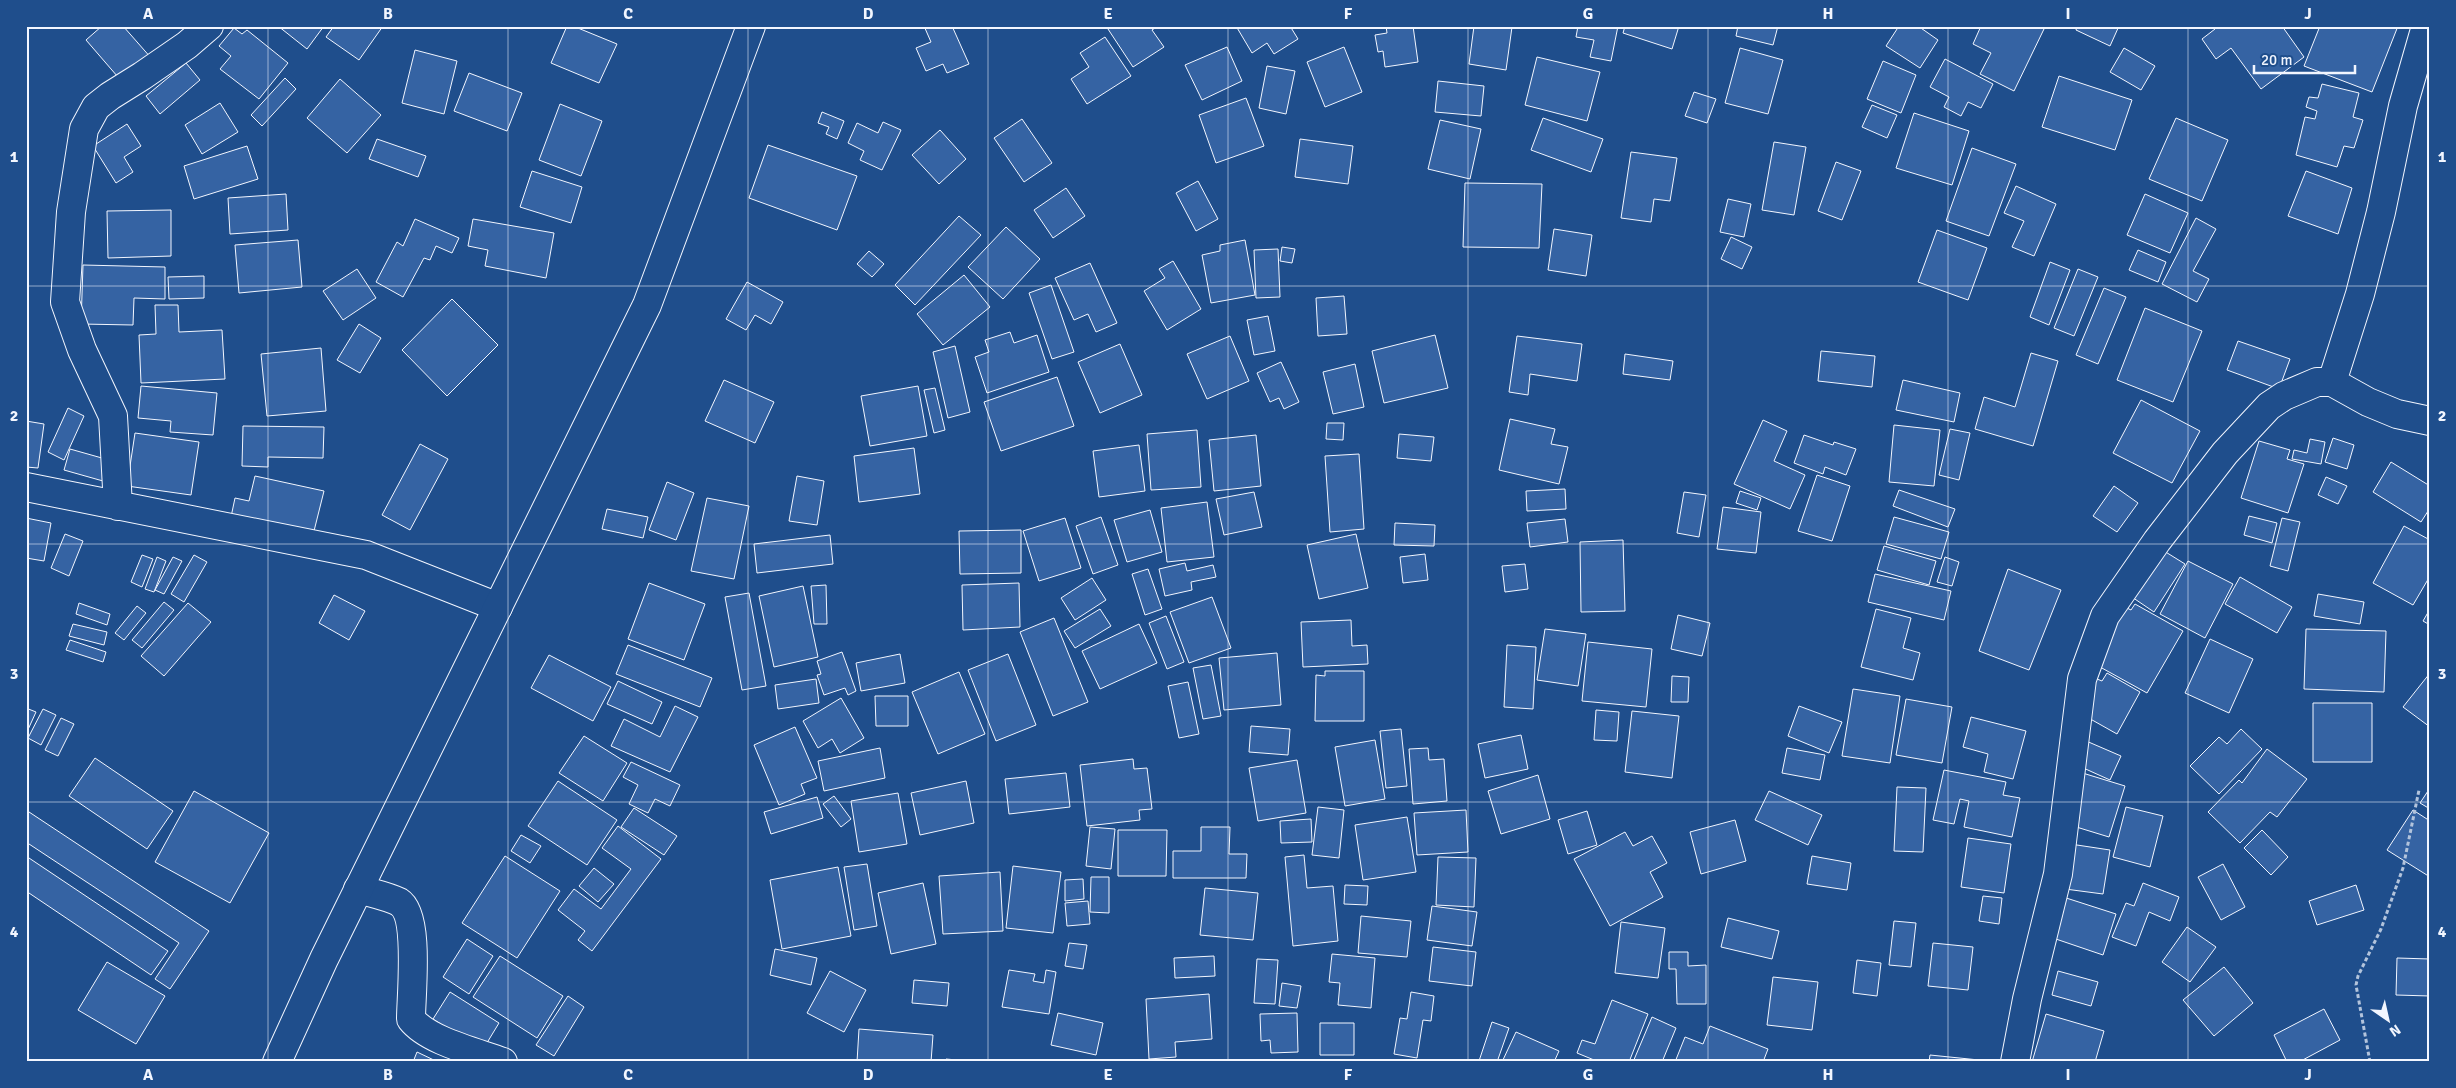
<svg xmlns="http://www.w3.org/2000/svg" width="2456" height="1088" font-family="Signika,sans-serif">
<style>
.building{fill:#3563a3;stroke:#f2f6ff}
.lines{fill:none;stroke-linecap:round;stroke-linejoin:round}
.street-casing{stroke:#f2f6ff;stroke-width:30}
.secondary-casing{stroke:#f2f6ff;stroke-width:30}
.path{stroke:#b3c4dc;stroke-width:3;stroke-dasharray:4 2.5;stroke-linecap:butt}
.street{stroke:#1f4e8c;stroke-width:28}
.secondary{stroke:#1f4e8c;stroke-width:28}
.grid{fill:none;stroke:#f2f6ff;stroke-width:1;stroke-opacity:0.55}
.neatline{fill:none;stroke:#f2f6ff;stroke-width:2}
.grid-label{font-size:16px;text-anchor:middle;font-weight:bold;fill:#f2f6ff}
</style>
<rect width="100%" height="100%" fill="#1f4e8c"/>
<!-- building -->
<path class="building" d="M102,26H123L152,59L124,84L86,40Z
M278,26H324L307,49Z
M334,26H383L359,60L326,37Z
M567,26H573L617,44L599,83L551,63Z
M924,26H952L969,64L947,73L943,64L926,71L916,48L931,42Z
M1106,26H1158L1152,30L1164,47L1133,67Z
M1236,26H1290L1298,39L1274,54L1267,43L1252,53Z
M1386,26H1413L1418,62L1385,67L1383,51L1378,52L1375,35L1387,33Z
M1474,26L1512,27L1506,70L1469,64Z
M1578,26H1618L1611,61L1590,57L1594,40L1576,37Z
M1625,26H1679L1672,49L1623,33Z
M1738,26H1778L1773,45L1736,36Z
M1899,26H1918L1938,40L1920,68L1886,46Z
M1981,26H2038L2044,29L2014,91L1980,74L1991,53L1973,44Z
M2077,26H2119L2110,46L2076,30Z
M2213,26H2282L2304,57L2261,89L2231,48L2216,59L2202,39L2215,29Z
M2320,26H2398L2372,92L2304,66Z
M234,28L242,34L247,30L288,63L259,99L220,69L231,56L219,46Z
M1105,37L1131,76L1087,104L1071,79L1089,67L1080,53Z
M1227,47L1242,81L1202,100L1185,65Z
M1344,47L1362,92L1325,107L1307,62Z
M1740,48L1783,60L1768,114L1725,103Z
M2124,48L2155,66L2141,90L2110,72Z
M415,50L457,61L444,114L402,103Z
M1537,57L1600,72L1587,121L1525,105Z
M1945,59L1993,84L1981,108L1968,102L1961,116L1944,107L1949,97L1930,87Z
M1883,61L1916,75L1901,113L1867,99Z
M186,63L200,80L160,114L146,96Z
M1267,66L1295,71L1286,114L1259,108Z
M469,73L522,93L507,131L454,111Z
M2059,76L2132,100L2115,150L2042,127Z
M285,78L296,89L262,126L251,115Z
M340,79L381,115L347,153L307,118Z
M1438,81L1484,86L1481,116L1435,112Z
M2322,84L2359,93L2353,117L2363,120L2354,148L2344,146L2337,167L2296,155L2305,117L2315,119L2317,111L2306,107L2309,97L2318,98Z
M1694,92L1716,99L1707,123L1685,116Z
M1246,98L1264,146L1216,163L1199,115Z
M220,103L238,132L202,154L185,125Z
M560,104L602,121L581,176L539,160Z
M1872,105L1897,115L1887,138L1862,127Z
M822,112L844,121L837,139L826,134L829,127L818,123Z
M1914,113L1969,131L1952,185L1896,168Z
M1543,118L1603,139L1591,172L1531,150Z
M2176,118L2228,140L2202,201L2149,179Z
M1022,119L1052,163L1024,182L994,138Z
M1440,120L1481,129L1470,179L1428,169Z
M883,122L901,130L882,170L860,160L864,151L848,143L857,123L878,133Z
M127,124L141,146L124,157L133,172L116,183L93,146Z
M940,130L966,159L939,184L912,155Z
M377,139L426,156L418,177L369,159Z
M1300,139L1353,146L1348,184L1295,177Z
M1774,142L1806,147L1794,215L1762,210Z
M768,145L857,176L837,230L749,198Z
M247,146L258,179L194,199L184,166Z
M1972,148L2016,164L1989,236L1946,221Z
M1631,152L1677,158L1670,201L1654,199L1651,222L1621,218Z
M1836,162L1861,171L1842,220L1818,211Z
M532,171L582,187L571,223L520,207Z
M2306,171L2352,188L2338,234L2288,216Z
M1198,181L1218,219L1196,231L1176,193Z
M1465,183L1542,184L1539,248L1463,247Z
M2016,186L2056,204L2034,256L2012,247L2024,221L2004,213Z
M1066,188L1085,216L1053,238L1034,210Z
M286,194L288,230L230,234L228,198Z
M2145,194L2188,213L2170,253L2127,235Z
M1728,199L1751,204L1744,237L1720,232Z
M171,210V256L108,258L107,211Z
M959,216L981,235L915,305L895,285Z
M2196,218L2216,229L2193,271L2209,279L2197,302L2162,284Z
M415,219L459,238L452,253L436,246L430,260L424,258L403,297L376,282L397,242L403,246Z
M473,219L554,233L546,278L485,266L488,250L468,246Z
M1006,227L1040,259L1003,299L968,267Z
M1554,229L1592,235L1586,276L1548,270Z
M1937,230L1987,248L1968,300L1918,282Z
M1731,237L1752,247L1742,269L1721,259Z
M298,240L302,287L239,293L235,245Z
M1245,240L1255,295L1211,303L1202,255L1220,251V245Z
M1282,247L1295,249L1292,263L1280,261Z
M1278,249L1280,297L1256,298L1254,250Z
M2138,250L2166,262L2158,282L2129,270Z
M869,251L884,264L872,277L857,264Z
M1173,261L1201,309L1167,330L1144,291L1165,278L1159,269Z
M2050,262L2070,270L2049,325L2030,317Z
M1090,263L1117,323L1096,332L1088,314L1074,320L1055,278Z
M83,265L165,267V299L134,298L133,325L81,324Z
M357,269L376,298L343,320L323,291Z
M2078,269L2098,277L2074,336L2054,328Z
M964,275L990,307L943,345L917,314Z
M204,276V298L169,299L168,277Z
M747,282L783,302L771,324L755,315L746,330L726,319Z
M1051,285L1074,352L1052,359L1029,293Z
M2104,288L2126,297L2098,364L2076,355Z
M1344,296L1347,334L1318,336L1316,298Z
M452,299L498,345L447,396L402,350Z
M155,305H178L179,332L222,330L225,379L141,383L139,335L156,334Z
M2145,308L2202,331L2173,402L2117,380Z
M1268,316L1275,351L1254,355L1247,320Z
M359,324L381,338L360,373L337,360Z
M1010,332L1014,343L1037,335L1049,372L987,393L975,357L989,352L985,340Z
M1435,335L1448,388L1384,403L1372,351Z
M1230,336L1249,381L1207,399L1187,354Z
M1517,336L1582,344L1577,381L1530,374L1528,395L1509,392Z
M2238,341L2290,359L2279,389L2227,370Z
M1120,344L1142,395L1100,413L1078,362Z
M955,346L970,412L948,418L933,352Z
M321,348L326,411L267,416L261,354Z
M1821,351L1875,356L1872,387L1818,381Z
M2031,353L2058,361L2033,446L1975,429L1984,397L2015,407Z
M1625,354L1673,361L1670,380L1623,374Z
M1281,362L1299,402L1284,409L1279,398L1270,402L1257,373Z
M1355,364L1364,407L1333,414L1323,372Z
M1057,377L1074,426L1001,451L984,402Z
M724,380L774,402L755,443L705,421Z
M1903,380L1960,393L1954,422L1896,410Z
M141,386L217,393L213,435L170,432L171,421L138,418Z
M918,386L927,436L870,446L861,396Z
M935,388L945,430L934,433L924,390Z
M2141,400L2200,431L2172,483L2113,453Z
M68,408L84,416L64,460L48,452Z
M1510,419L1555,429L1551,444L1568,447L1559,484L1499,470Z
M1763,420L1787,431L1774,461L1805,475L1790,509L1734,484Z
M26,421L44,424L38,468L26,467Z
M1327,423H1344L1343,440L1326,439Z
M1894,425L1940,430L1934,486L1889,482Z
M243,426L324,427L323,458L268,457V467L242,466Z
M1950,429L1970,433L1959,480L1939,475Z
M1197,430L1201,487L1151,490L1147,434Z
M135,433L199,442L191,495L127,486Z
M1399,434L1434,437L1431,461L1397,458Z
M1256,435L1261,486L1214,491L1209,440Z
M1804,435L1833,445L1834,442L1856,449L1846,475L1825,467L1823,474L1794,463Z
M2333,438L2354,445L2347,469L2325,462Z
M2310,439L2325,442L2321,464L2292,459L2294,450L2307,453Z
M2259,441L2290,450L2287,459L2304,464L2288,513L2241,498Z
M420,444L448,459L410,530L382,515Z
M1139,445L1145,491L1099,497L1093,451Z
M914,448L920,494L859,502L854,456Z
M70,449L109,460L103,481L64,470Z
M1359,454L1364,529L1330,532L1325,456Z
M2391,462L2430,486V508L2421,522L2373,492Z
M1817,475L1850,486L1832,541L1798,531Z
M255,476L324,491L313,535L231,517L235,498L249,501Z
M797,476L824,481L817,525L789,521Z
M2326,477L2347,486L2338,504L2318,495Z
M667,482L694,493L676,540L649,530Z
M2114,486L2138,503L2117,532L2093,516Z
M1565,489L1566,509L1527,511L1526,491Z
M1899,490L1955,509L1948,527L1893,506Z
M1740,491L1761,498L1757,510L1736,503Z
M1254,492L1262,527L1224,535L1216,499Z
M1684,492L1706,495L1699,537L1677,533Z
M707,498L749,506L734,579L691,571Z
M1207,502L1214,557L1167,562L1161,508Z
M1723,507L1761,512L1756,553L1717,549Z
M607,509L648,517L643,538L602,529Z
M1150,510L1162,552L1127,562L1114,520Z
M2249,516L2277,523L2272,543L2244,535Z
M1101,517L1118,565L1093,574L1076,526Z
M1894,517L1949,532L1941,559L1886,544Z
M26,518L51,523L44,561L26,558Z
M1065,518L1081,568L1039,581L1023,531Z
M2282,518L2300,522L2288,571L2270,566Z
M1565,519L1568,542L1530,547L1527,523Z
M1395,523L1435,525L1434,546L1394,545Z
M2404,526L2430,540V576L2413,605L2373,583Z
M1021,530V573L960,574L959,531Z
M65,534L83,541L69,576L51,568Z
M1356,534L1368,588L1319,599L1307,545Z
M830,535L833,564L757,573L754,544Z
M1623,540L1625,611L1581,612L1580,542Z
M1884,546L1936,561L1929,585L1877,570Z
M2156,546L2185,564L2154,612L2126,593Z
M1425,554L1428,580L1403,583L1400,557Z
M142,555L153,559L142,587L131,582Z
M194,555L207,562L184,602L171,594Z
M157,557L166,561L154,592L145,589Z
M173,557L182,561L164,594L155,590Z
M1945,557L1959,562L1952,586L1937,582Z
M2188,561L2233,584L2205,638L2160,614Z
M1185,563L1187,571L1213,565L1216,577L1191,582L1192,590L1165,596L1159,569Z
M1525,564L1528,589L1505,592L1502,566Z
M1148,569L1162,609L1145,615L1132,574Z
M2008,569L2061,590L2029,670L1979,651Z
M1875,574L1951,591L1944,620L1868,602Z
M2240,577L2292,607L2277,633L2225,604Z
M1092,578L1106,600L1075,620L1061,598Z
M649,583L705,604L684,660L628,639Z
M1019,583L1020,627L963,630L962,585Z
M826,585L827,624H814L811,586Z
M803,586L818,657L774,667L759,596Z
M749,593L766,686L742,690L725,597Z
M2318,594L2364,602L2360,624L2314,616Z
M334,595L365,611L349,640L319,623Z
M1212,597L1231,648L1189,663L1170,612Z
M164,602L174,610L142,648L132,640Z
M79,603L110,614L107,625L76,614Z
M188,603L211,622L164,676L141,656Z
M2135,604L2183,631L2147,693L2091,662L2123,606L2131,610Z
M137,606L146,613L124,640L115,633Z
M1100,609L1111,626L1075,648L1064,631Z
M1876,609L1911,618L1903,648L1920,653L1913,680L1861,667Z
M2430,609V625L2423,621Z
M1678,615L1710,623L1702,656L1671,649Z
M1166,616L1184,662L1167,669L1149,623Z
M1054,618L1088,702L1053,716L1020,632Z
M1351,620L1352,646L1367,645L1368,664L1303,667L1301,622Z
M73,624L107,632L104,645L69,636Z
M1139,624L1157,663L1100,689L1082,651Z
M1545,629L1586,634L1578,686L1537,680Z
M2306,629L2386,631L2384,692L2304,689Z
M2210,639L2253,659L2229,713L2185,693Z
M70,640L106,652L103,662L66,650Z
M1588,642L1652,649L1646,707L1582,701Z
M628,645L712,678L700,707L616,674Z
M1507,645L1536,647L1533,709L1504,707Z
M842,652L856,691L848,695L845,688L824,695L817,675L821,674L817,661Z
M1277,653L1281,705L1224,710L1219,658Z
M900,654L905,683L861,691L856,663Z
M1008,654L1036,725L996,741L968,670Z
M549,655L611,687L593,721L531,688Z
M1211,665L1221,716L1203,719L1193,668Z
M1325,671H1364V721H1315L1316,675L1325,676Z
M959,672L985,734L938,754L912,692Z
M2107,673L2140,692L2117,734L2078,712L2097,679L2102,681Z
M2430,673V727L2403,707Z
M1672,676L1689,677L1688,702H1671Z
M816,679L819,703L778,709L775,685Z
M618,681L662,702L652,724L607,704Z
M1188,682L1199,734L1179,738L1168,686Z
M1853,689L1900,696L1890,763L1842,756Z
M875,696H908V726H876Z
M841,698L864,738L840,753L832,739L818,748L803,721Z
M1906,699L1952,707L1942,763L1896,755Z
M2313,703H2372V762H2313Z
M675,706L698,717L670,772L611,746L624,719L660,737Z
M1799,706L1842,722L1829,753L1788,736Z
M26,708L36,712L26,734Z
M43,709L56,715L41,745L28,738Z
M1596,710L1619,712L1617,741L1594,740Z
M1632,711L1679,716L1672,778L1625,772Z
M1971,717L2026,731L2013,779L1984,772L1988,754L1963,747Z
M61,718L74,724L58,756L45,750Z
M1251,726L1290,729L1288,755L1249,752Z
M795,727L817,778L801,784L805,794L779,805L754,745Z
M1401,729L1407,786L1386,788L1380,731Z
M2241,729L2262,749L2219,794L2190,766L2219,737L2227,744Z
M2070,734L2121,756L2110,780L2059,757Z
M1521,735L1528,769L1485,778L1478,744Z
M584,736L627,763L603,801L559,773Z
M1375,740L1385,799L1345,806L1335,747Z
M880,748L885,778L824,791L818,761Z
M1428,748L1429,760L1444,759L1447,801L1413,804L1409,749Z
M1787,748L1825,755L1820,780L1782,773Z
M2267,749L2307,779L2277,817L2270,812L2240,843L2208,812L2239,780L2242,783Z
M95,758L173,811L147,849L69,796Z
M1133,759L1134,769L1147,768L1152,809L1139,810L1140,820L1087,826L1080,765Z
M1297,760L1306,813L1258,821L1249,768Z
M631,762L680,785L670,806L655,799L648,813L629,804L638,785L623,777Z
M1944,770L2006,782L2003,795L2020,798L2012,837L1964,827L1969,801L1960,799L1954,824L1933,820Z
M2076,771L2125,786L2109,837L2060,822Z
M1066,773L1070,807L1009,814L1005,779Z
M1538,775L1550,819L1501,834L1488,791Z
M558,781L617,820L587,865L528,826Z
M966,781L974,823L920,835L911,793Z
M1897,787L1926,788L1923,852L1894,851Z
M2430,788V809L2420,803Z
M194,791L269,833L230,903L155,862Z
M1769,791L1822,815L1808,845L1755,820Z
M898,793L907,844L859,852L851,801Z
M834,796L851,819L841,827L823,804Z
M817,797L823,818L771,834L764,812Z
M1318,807L1344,810L1339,858L1312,855Z
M2126,807L2163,816L2150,867L2113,857Z
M634,808L677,836L664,855L621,827Z
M26,810L209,931L170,989L155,979L179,943L26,842Z
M1466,810L1468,852L1417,855L1414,813Z
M2413,810L2430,821V877L2387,850Z
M1587,811L1597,845L1568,854L1558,820Z
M1407,817L1416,872L1363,880L1355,825Z
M1311,819L1312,842L1281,843L1280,821Z
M1735,820L1746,861L1701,874L1690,832Z
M618,826L661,859L592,951L578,940L585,931L558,910L574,889L601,909L631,869L602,848Z
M1090,827L1115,829L1111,869L1086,866Z
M1201,827H1230L1229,854H1247L1246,878H1173V851H1201Z
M1118,830H1167L1166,876H1118Z
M2262,830L2288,857L2271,875L2244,848Z
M1625,832L1633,846L1652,836L1667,863L1650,872L1663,897L1610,926L1574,859Z
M521,835L541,846L530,863L511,851Z
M1968,838L2011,844L2004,893L1961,887Z
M2057,842L2110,850L2103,894L2050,887Z
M1304,855L1307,888L1333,886L1338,941L1293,946L1285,857Z
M26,856L168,951L151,975L26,891Z
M505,856L560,891L517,958L462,923Z
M1812,856L1851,863L1847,890L1807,884Z
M1438,857L1476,858L1474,907L1436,905Z
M867,864L877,926L854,930L844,867Z
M2223,864L2245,907L2221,920L2198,877Z
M1013,866L1061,872L1053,933L1006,928Z
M838,867L851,936L782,949L770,880Z
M594,868L614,884L598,902L579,886Z
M1000,872L1003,931L943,934L939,876Z
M1091,877H1109V913L1090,912Z
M1083,879L1084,899L1065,901V880Z
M923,883L936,944L891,954L878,893Z
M2143,883L2179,897L2170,921L2149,912L2136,946L2112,937L2126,903L2134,906Z
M1345,885L1368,886L1367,905L1344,904Z
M2356,885L2364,910L2317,925L2309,901Z
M1205,888L1258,893L1253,940L1200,935Z
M1983,896L2002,898L1999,924L1979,921Z
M2060,896L2116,914L2103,955L2047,936Z
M1088,901L1090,924L1067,926L1065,903Z
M1432,906L1477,912L1472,946L1427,940Z
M1361,916L1411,921L1407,957L1358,953Z
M1728,918L1779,931L1772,959L1721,947Z
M1894,921L1916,923L1911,967L1889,965Z
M1621,922L1665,928L1658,978L1615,973Z
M2187,927L2216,947L2190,982L2162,962Z
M467,939L493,956L469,994L443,977Z
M1069,943L1087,945L1083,969L1065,966Z
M1933,943L1973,947L1968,990L1928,986Z
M1433,947L1476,952L1472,986L1429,981Z
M775,949L817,958L811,985L770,975Z
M1669,952H1688V966L1706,965V1004H1677L1676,969H1669Z
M1332,954L1375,958L1371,1008L1338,1005L1340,983L1329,982Z
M500,956L563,996L537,1038L473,997Z
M1214,956L1215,976L1175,978L1174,958Z
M2397,958L2430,959V996L2396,995Z
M1257,959L1278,960L1275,1004L1254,1003Z
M1857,960L1881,963L1877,996L1853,993Z
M107,962L165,996L136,1044L78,1010Z
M2224,967L2253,1003L2214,1036L2183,1000Z
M1009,970L1035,974L1033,981L1044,983L1046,970L1056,972L1049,1014L1002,1007Z
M830,971L866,990L844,1032L807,1013Z
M2058,971L2098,982L2091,1006L2052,995Z
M1773,977L1818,982L1812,1030L1767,1025Z
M914,980L949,983L947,1006L912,1003Z
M1282,983L1301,986L1297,1008L1279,1006Z
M450,992L499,1023L482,1051L433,1019Z
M1411,992L1434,996L1431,1021L1423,1020L1417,1058L1394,1054L1400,1018L1407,1019Z
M1209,994L1212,1039L1175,1042L1176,1057L1149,1059L1146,999Z
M568,996L584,1007L554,1056L536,1045Z
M1612,1000L1648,1014L1629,1062H1599L1577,1053L1582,1040L1595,1044Z
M2324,1009L2340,1040L2299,1062H2287L2274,1035Z
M1058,1013L1103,1023L1096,1055L1051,1045Z
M1297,1013L1298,1052L1271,1053L1270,1040L1261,1041L1260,1014Z
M2046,1014L2104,1031L2095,1062H2032Z
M1652,1017L1676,1028L1662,1062H1633Z
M1492,1022L1509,1028L1497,1062L1479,1061Z
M1320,1023H1354V1055H1320Z
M1710,1026L1768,1049L1763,1062H1675L1685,1037L1703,1044Z
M859,1029L933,1035L931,1062H857Z
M1516,1032L1559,1051L1554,1062H1502Z
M417,1052L438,1062H413Z
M1930,1055L1979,1060V1062H1929Z
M946,1059L978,1062H946Z
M1162,1061L1207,1062H1162Z"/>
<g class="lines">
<defs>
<path id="street" d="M2332,382L2360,294L2381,212L2403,106L2426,26
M26,487L366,555L498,607
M118,506L113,416L82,350L65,302L71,212L84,129L96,107L110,96L142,76L187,45L209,26
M358,889C371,893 387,896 399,902C420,915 411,995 411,1019C428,1041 476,1052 503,1062
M2015,1062L2027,999L2058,874L2082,679L2105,616L2157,541L2225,453L2269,406L2284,396L2317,382H2332L2368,402L2397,414L2430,421"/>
<path id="secondary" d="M277,1062L324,959L647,305L751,26"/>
</defs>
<!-- street casing -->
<use href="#street" class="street-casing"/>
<!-- secondary casing -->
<use href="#secondary" class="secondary-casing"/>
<!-- path -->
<path class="path" d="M2370,1062L2356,985L2358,976L2381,929L2403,868L2419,790"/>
<!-- street -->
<use href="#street" class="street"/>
<!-- secondary -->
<use href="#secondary" class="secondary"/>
</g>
<!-- grid -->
<path class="grid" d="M268,26V1062M508,26V1062M748,26V1062M988,26V1062M1228,26V1062M1468,26V1062M1708,26V1062M1948,26V1062M2188,26V1062M26,286H2430M26,544H2430M26,802H2430"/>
<!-- border -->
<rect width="2456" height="1088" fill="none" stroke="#1f4e8c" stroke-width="55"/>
<!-- north arrow -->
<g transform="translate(2388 1020) rotate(146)" stroke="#1f4e8c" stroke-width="4" paint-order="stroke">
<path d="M0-4L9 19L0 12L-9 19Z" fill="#f2f6ff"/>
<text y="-8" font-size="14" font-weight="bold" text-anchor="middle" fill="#f2f6ff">N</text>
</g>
<!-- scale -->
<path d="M2254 65v8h101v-8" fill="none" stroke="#f2f6ff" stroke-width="2.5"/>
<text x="2261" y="65" font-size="15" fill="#f2f6ff" stroke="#1f4e8c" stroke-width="4" paint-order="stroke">20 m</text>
<rect x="28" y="28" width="2400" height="1032" class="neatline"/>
<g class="grid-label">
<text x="148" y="19">A</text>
<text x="388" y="19">B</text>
<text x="628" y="19">C</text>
<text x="868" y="19">D</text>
<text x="1108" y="19">E</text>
<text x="1348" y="19">F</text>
<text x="1588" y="19">G</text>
<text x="1828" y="19">H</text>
<text x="2068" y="19">I</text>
<text x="2308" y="19">J</text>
<text x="14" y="162">1</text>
<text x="2442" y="162">1</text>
<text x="14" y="421">2</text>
<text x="2442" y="421">2</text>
<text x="14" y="679">3</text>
<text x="2442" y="679">3</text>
<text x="14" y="937">4</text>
<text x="2442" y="937">4</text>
<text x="148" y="1080">A</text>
<text x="388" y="1080">B</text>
<text x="628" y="1080">C</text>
<text x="868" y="1080">D</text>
<text x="1108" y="1080">E</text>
<text x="1348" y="1080">F</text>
<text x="1588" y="1080">G</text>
<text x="1828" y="1080">H</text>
<text x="2068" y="1080">I</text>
<text x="2308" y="1080">J</text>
</g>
</svg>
